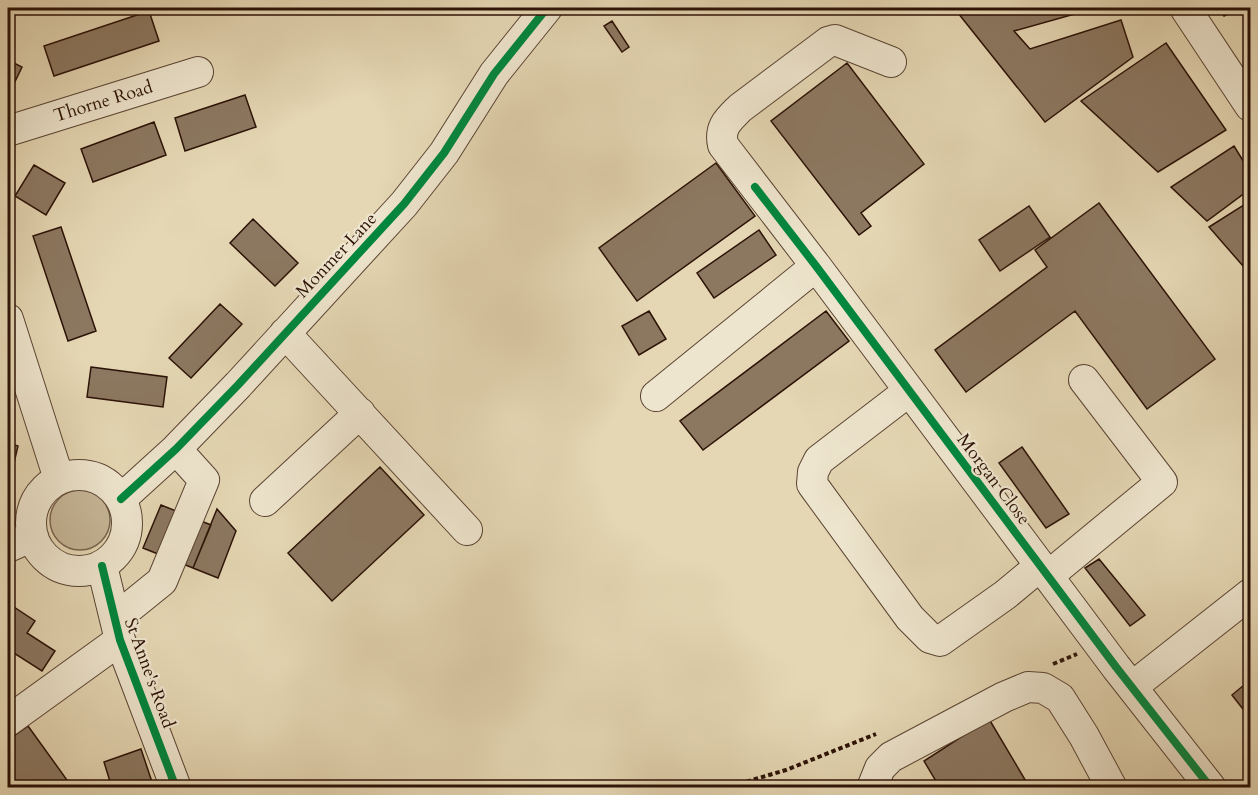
<svg xmlns="http://www.w3.org/2000/svg" width="1258" height="795" font-family="Cardo,serif">
<style>
.green{fill:#c6b697;stroke:#79644f;stroke-width:1.5}
.building{fill:#8c7861;stroke:#2c1207;stroke-width:1.5}
.lines{fill:none;stroke-linecap:round;stroke-linejoin:round}
.minor-casing{stroke:#5a4332;stroke-width:32}
.path{stroke:#2c1207;stroke-width:4;stroke-dasharray:4.5 3;stroke-linecap:butt}
.minor{stroke:#eee5ce;stroke-width:30}
.cycleway-casing{stroke:#eee5ce;stroke-width:11}
.cycleway{stroke:#00873e;stroke-width:8}
.labels{text-anchor:middle;stroke-width:4.5;stroke-linejoin:round;paint-order:stroke}
.street-label{font-size:18px;fill:#2c1207;stroke:#eee5ce}
</style>
<rect width="100%" height="100%" fill="#e5d7b4"/>
<filter id="stains"><feTurbulence type="fractalNoise" baseFrequency=".00333" numOctaves="4"/><feColorMatrix values="0 0 0 0 .2 0 0 0 0 .09 0 0 0 0 .02 0 0 0 .5 -.17"/></filter>
<radialGradient id="worn" r=".72"><stop offset=".6" stop-color="#630" stop-opacity="0"/><stop offset="1" stop-color="#630" stop-opacity=".3"/></radialGradient>
<!-- green -->
<path class="green" d="M50 520a30 30 0 1 1 60 0a30 30 0 1 1-60 0Z"/>
<!-- building -->
<path class="building" d="M954,8H1096L1014,31L1030,49L1121,20L1133,57L1045,122Z
M1219,8H1241L1224,16Z
M149,11L159,41L54,76L44,46Z
M612,21L629,47L622,52L604,26Z
M1166,43L1226,130L1158,172L1081,101Z
M8,60L22,67L9,94L8,93Z
M847,63L924,164L861,213L871,226L859,235L771,121Z
M245,95L256,127L185,151L175,118Z
M154,122L166,155L93,182L81,149Z
M1234,146L1250,172V189L1207,221L1171,187Z
M716,163L755,216L637,301L599,248Z
M34,165L65,183L46,215L15,196Z
M1250,201V274L1209,227Z
M1099,203L1215,359L1147,409L1075,311L966,392L935,350L1047,267L1035,250Z
M1029,206L1050,237L1000,271L979,240Z
M253,219L298,263L275,286L230,243Z
M61,227L96,331L68,341L33,236Z
M759,230L776,255L714,298L697,273Z
M220,304L242,324L191,378L169,358Z
M649,311L666,339L639,355L622,326Z
M826,311L849,341L703,450L680,421Z
M91,367L167,377L163,407L87,397Z
M8,443L18,446L10,480L8,479Z
M1022,447L1069,514L1046,528L999,463Z
M380,467L424,515L332,601L288,553Z
M161,505L211,525L193,568L143,548Z
M217,509L236,531L218,578L193,568Z
M1099,559L1145,615L1130,626L1085,568Z
M8,603L35,621L27,633L55,651L42,671L14,653L8,663Z
M1250,680V718L1232,695Z
M989,719L1030,788H940L924,761Z
M28,726L67,780L57,788H8V740Z
M141,749L154,788H112L104,762Z"/>
<g class="lines">
<defs>
<path id="minor" d="M1185,8L1250,106
M891,62L835,40L828,42L740,108C728,120 719,127 723,145L816,266L1116,667L1211,788
M8,131L198,72
M8,319L59,479
M285,333L467,530
M909,391L819,460L813,472L812,484L910,618L930,638L940,641L1005,595L1040,566
M656,396L816,266
M31 523a48 48 0 1 1 96 0a48 48 0 1 1-96 0Z
M121,499L176,449L238,385L404,204L444,153L494,74L547,8
M265,501L360,413
M8,547L33,536
M102,566L120,640L176,788
M1048,576L1162,482L1084,380
M115,619L162,581L204,480L176,449
M1132,687L1250,594
M8,721L120,640
M872,788L880,768L891,757L1004,697L1028,687L1043,688L1060,698L1084,736L1112,788"/>
</defs>
<!-- minor casing -->
<use href="#minor" class="minor-casing"/>
<!-- path -->
<path class="path" d="M1053,664L1077,654
M725,788L786,770L876,734"/>
<!-- minor -->
<use href="#minor" class="minor"/>
<defs>
<path id="cycleway" d="M755,187L816,266L1116,667L1211,788
M121,499L176,449L238,385L404,204L444,153L494,74L547,8
M102,566L120,640L176,788"/>
</defs>
<!-- cycleway casing -->
<use href="#cycleway" class="cycleway-casing"/>
<!-- cycleway -->
<use href="#cycleway" class="cycleway"/>
</g>
<g class="labels">
<!-- street labels -->
<g class="street-label">
<text transform="translate(103 101) rotate(-17)" y="6">Thorne Road</text>
<text transform="translate(336 255) rotate(-47)" y="6">Monmer Lane</text>
<text transform="translate(994 479) rotate(53)" y="6">Morgan Close</text>
<text transform="translate(150 673) rotate(70)" y="6">St Anne's Road</text>
</g>
</g>
<!-- margin -->
<rect width="1258" height="795" fill="none" stroke="#e5d7b4" stroke-width="30"/>
<rect x="9" y="9" width="1240" height="777" fill="none" stroke="#2c1207" stroke-width="3"/>
<rect x="15" y="15" width="1228" height="765" fill="none" stroke="#2c1207" stroke-width="1.5"/>
<rect width="100%" height="100%" filter="url(#stains)"/>
<rect width="100%" height="100%" fill="url(#worn)"/>
</svg>
